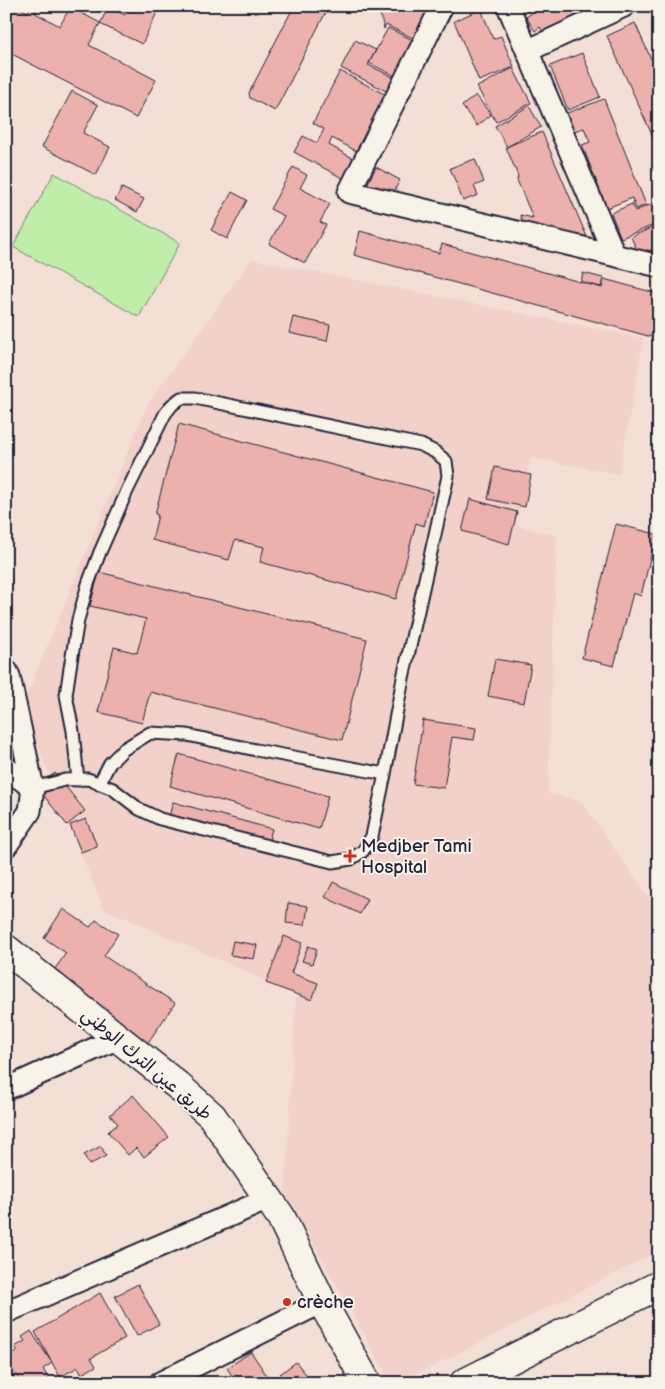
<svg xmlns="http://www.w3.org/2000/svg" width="665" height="1389" font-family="'Balsamiq Sans','Playpen Sans Arabic',sans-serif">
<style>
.built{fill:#f2d1ca}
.green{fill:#c0edaa;stroke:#718872}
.building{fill:#ecb1ad;stroke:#22223b}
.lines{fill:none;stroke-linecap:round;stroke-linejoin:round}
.service-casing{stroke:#22223b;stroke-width:15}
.minor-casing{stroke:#22223b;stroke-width:25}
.secondary-casing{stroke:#22223b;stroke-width:31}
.service{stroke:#f7f3e8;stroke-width:11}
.minor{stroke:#f7f3e8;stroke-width:21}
.secondary{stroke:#f7f3e8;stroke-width:28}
.poi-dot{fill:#c8321e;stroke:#f7f3e8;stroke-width:2}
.labels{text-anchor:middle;stroke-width:4;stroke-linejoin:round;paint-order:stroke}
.poi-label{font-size:18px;fill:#22223b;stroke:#f7f3e8;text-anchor:start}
.street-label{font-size:18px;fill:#22223b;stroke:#f7f3e8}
</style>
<rect width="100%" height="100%" fill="#f4dfd6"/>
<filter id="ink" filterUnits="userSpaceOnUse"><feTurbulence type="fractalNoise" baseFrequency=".02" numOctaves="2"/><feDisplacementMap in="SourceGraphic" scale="10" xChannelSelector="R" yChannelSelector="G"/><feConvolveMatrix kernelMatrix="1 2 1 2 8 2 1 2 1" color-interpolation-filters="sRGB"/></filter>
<g filter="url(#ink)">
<!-- built -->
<path class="built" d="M252,259L644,338L619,474L531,458L516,525L557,536L548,793L581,801L659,912V1251L400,1383H391L285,1193L296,994L103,908L22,707L147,405Z"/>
<!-- green -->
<path class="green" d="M54,173L180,243L139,317L13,247Z"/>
<!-- building -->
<path class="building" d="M6,6H16L28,12L31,6H49L47,11L38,7L35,13L60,26L70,7L100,23L89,45L156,80L136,118L6,51Z
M129,6H160L142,44L100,24L108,7L125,15Z
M294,6H329L275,111L250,98L249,93Z
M378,6H432L415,39L386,25L384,29Z
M523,6H539L526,12Z
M542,6H559L561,9L565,6H571L583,26L552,46L540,27L535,31L526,17Z
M481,9L493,39L501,36L514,67L479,81L454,21Z
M635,23L651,59L659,56V150L607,36Z
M388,28L417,42L399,78L369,63Z
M355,40L376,50L368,65L395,78L388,92L341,68Z
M582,53L600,97L568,110L550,66Z
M513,68L531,103L496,122L477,87Z
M340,71L390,97L360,153L332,138L329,145L356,160L346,180L294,152L303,136L317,143L324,129L313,123Z
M72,91L98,105L83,133L110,147L96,175L42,147Z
M476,95L491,115L477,126L462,106Z
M604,99L646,205L636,209L632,198L607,208L582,145L590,142L584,128L574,131L567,113Z
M529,106L541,127L507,147L495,126Z
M542,132L590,244L530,240L520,215L533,218L517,180L518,176L506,147Z
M475,159L484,182L474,186L478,195L463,201L450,168Z
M293,167L307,175L300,188L330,204L320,222L326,225L305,263L269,244L284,216L270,209Z
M376,167L400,180L390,199L366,187Z
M122,188L144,199L137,212L115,200Z
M232,192L247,200L227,239L211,230Z
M657,202L659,207V223L621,238L611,213L632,204L635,211Z
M655,226L659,233V248L640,257L631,237Z
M360,231L439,253L442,244L602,288L604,279L659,294V339L354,255Z
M646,250L659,251V267L645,265Z
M583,273L603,278L601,287L581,282Z
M293,317L330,325L327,341L289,333Z
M179,424L433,492L424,526L416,523L396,599L260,562L264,547L235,540L229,560L152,540L158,515L155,514Z
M495,467L531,475L525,507L488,499Z
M470,499L517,512L509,544L462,531Z
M616,524L656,534L641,596L633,593L614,666L582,658Z
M99,572L367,639L342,740L150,692L142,723L98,712L114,647L137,653L146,619L90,606Z
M495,659L531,665L524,703L488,696Z
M423,720L476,728L474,740L452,737L444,788L413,784Z
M179,754L328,796L319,829L170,786Z
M55,773L85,811L67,825L37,787Z
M173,802L272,829L266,851L167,824Z
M86,819L97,846L81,852L70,825Z
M333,882L367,899L360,914L325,897Z
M288,903L308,906L305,925L286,923Z
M63,909L90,927L96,920L118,934L104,956L175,1003L147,1044L48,979L66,953L44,938Z
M284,936L302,943L291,973L318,983L312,1000L266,983Z
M233,941L257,945L254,959L230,955Z
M308,946L317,949L312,964L302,961Z
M133,1095L169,1137L144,1157L136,1148L128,1155L108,1132L118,1124L110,1115Z
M101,1146L106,1156L89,1165L84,1155Z
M138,1284L159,1324L137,1336L115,1296Z
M100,1293L125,1338L91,1358L96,1366L82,1374L78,1367L60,1377L35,1332Z
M31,1331L52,1363L43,1369L50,1381L47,1383H21L6,1359L18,1351L15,1347L25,1341L22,1337Z
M251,1352L272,1383H237L227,1368Z
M296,1362L313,1383H287L280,1374Z
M6,1365L17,1383H6Z"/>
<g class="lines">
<defs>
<path id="service" d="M78,780L73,731L66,695L70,668L78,620L88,584L100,552L127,491L165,414L172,405L181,398H195L421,445L435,452L446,461L448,476L403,678L385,774L256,750L187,735L150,733L124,749L110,763L99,784
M33,788L65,780L88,779L113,789L139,809L160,819L332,862L351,859L363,851L372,836L385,774"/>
<path id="minor" d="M442,6L349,192L659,266
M508,6L614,254
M527,51L624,6
M6,670L9,676L33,788
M6,768L33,788L30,811L6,846
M6,1089L118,1038
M6,1312L268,1199
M160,1383L322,1302"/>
<path id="secondary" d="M6,949L177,1085L212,1116L281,1217L322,1302L367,1383
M464,1383L659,1285"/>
</defs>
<!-- service casing -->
<use href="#service" class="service-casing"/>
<!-- minor casing -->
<use href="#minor" class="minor-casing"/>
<!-- secondary casing -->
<use href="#secondary" class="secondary-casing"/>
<!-- service -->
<use href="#service" class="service"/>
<!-- minor -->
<use href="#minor" class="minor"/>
<!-- secondary -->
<use href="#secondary" class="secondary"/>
</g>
</g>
<!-- markers -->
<g class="poi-dot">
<path d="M347.5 848.5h5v5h5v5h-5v5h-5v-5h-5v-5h5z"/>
<circle cx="287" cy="1302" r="5"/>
</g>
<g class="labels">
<!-- poi labels -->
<g class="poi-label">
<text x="361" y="852">Medjber Tami<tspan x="361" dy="21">Hospital</tspan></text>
<text x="297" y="1308">crèche</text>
</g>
<!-- street labels -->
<g class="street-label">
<text transform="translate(147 1064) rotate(40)" y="6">طريق عين الترك الوطني</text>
</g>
</g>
<!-- margin -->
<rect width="665" height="1389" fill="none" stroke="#f7f3e8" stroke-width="25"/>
<rect x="12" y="12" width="640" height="1364" fill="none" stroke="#22223b" stroke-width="2" filter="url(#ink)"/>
</svg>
